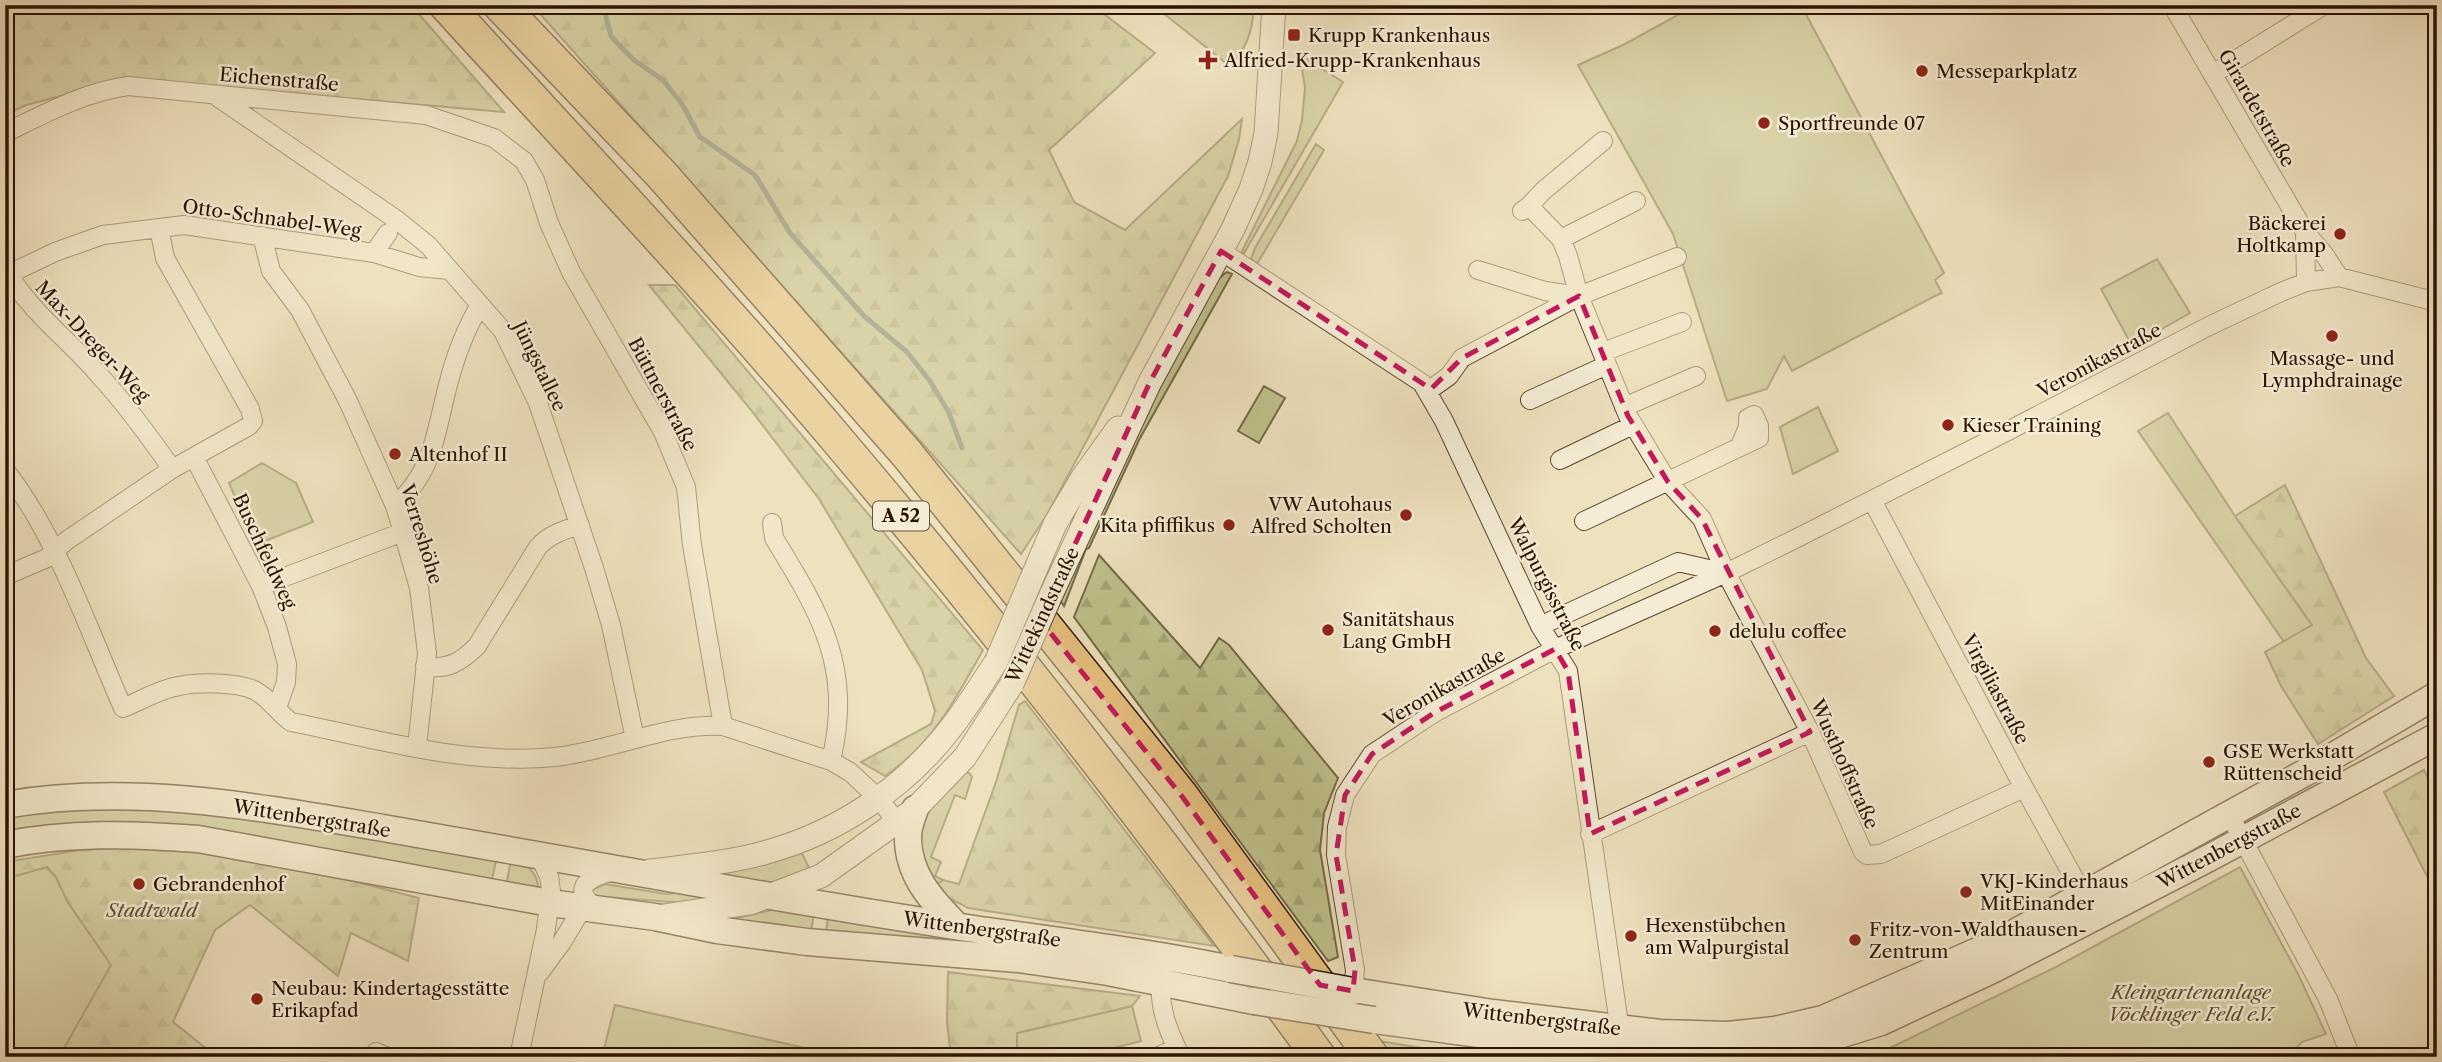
<svg xmlns="http://www.w3.org/2000/svg" width="2442" height="1062" font-family="'Libre Caslon Text',serif">
<style>
.green{fill:#bfc18c;stroke:#756a46;stroke-width:2}
.forest{fill:url(#forest-firs);stroke:#756a46;stroke-width:2}
.lines{fill:none;stroke-linecap:round;stroke-linejoin:round}
.stream{stroke:#6e786e;stroke-width:5}
.minor-casing{stroke:#5c4630;stroke-width:20}
.tertiary-casing{stroke:#5c4630;stroke-width:25}
.secondary-casing{stroke:#2b1201;stroke-width:29}
.motorway-casing{stroke:#2b1201;stroke-width:36}
.minor{stroke:#f4ecd5;stroke-width:18}
.tertiary{stroke:#f4ecd5;stroke-width:23}
.secondary{stroke:#f4ecd5;stroke-width:26}
.motorway{stroke:#e7c07f;stroke-width:33}
.tertiary-bridge-casing{stroke:#5c4630;stroke-width:25;stroke-linecap:butt}
.secondary-bridge-casing{stroke:#2b1201;stroke-width:29;stroke-linecap:butt}
.tertiary-bridge{stroke:#f4ecd5;stroke-width:23}
.secondary-bridge{stroke:#f4ecd5;stroke-width:26}
.marked{fill:none;stroke:#c2185b;stroke-width:5;stroke-dasharray:14 9;stroke-linejoin:round}
.poi-dot{fill:#8f2418;stroke:#f4ecd5;stroke-width:2.5}
.labels{text-anchor:middle;stroke-width:5;stroke-linejoin:round;paint-order:stroke}
.shield{fill:#f4ecd5;stroke:#675341;stroke-width:2}
.shield-label{font-size:18px;font-weight:bold;fill:#2b1201}
.poi-label{font-size:19px;fill:#2b1201;stroke:#f4ecd5;text-anchor:start}
.street-label{font-size:19px;fill:#2b1201;stroke:#f4ecd5}
.park-label{font-size:19px;font-style:italic;fill:#5f4f32;stroke:#f4ecd5}
</style>
<defs>
<pattern id="forest-firs" width="22" height="20" patternUnits="userSpaceOnUse" patternTransform="scale(1.75)"><rect width="22" height="20" fill="#bfc18c"/><path d="M5 1l3.5 6h-7zM16 11l3.5 6h-7z" fill="#a4a577"/></pattern>
</defs>
<rect width="100%" height="100%" fill="#eee1be"/>
<filter id="stains"><feTurbulence type="fractalNoise" baseFrequency=".00286" numOctaves="4"/><feColorMatrix values="0 0 0 0 .2 0 0 0 0 .09 0 0 0 0 .02 0 0 0 .5 -.17"/></filter>
<radialGradient id="worn" r=".72"><stop offset=".6" stop-color="#630" stop-opacity="0"/><stop offset="1" stop-color="#630" stop-opacity=".3"/></radialGradient>
<!-- green -->
<path class="green" d="M1153,5H1254C1253,30 1247,47 1231,67Z
M1696,5H1801L1944,273L1935,280L1942,293L1935,296L1792,371L1784,356L1767,389L1727,401L1673,234L1578,65L1625,44Z
M1300,55L1343,82L1243,255L1242,251L1297,141L1302,120L1305,88Z
M1316,144L1324,150L1257,264L1251,259L1255,248Z
M2157,259L2190,313L2132,346L2101,289Z
M1227,272L1232,274L1139,440L1089,548L1086,549L1064,606L1058,597L1125,450L1218,279Z
M1264,386L1285,398L1259,443L1238,431Z
M1818,407L1838,451L1793,474L1780,427Z
M2168,413L2235,516L2312,625L2284,642L2138,431Z
M262,463L296,483L313,522L255,545L229,483Z
M961,772L969,773L972,777L965,799L955,795L931,857L941,862L935,876L943,880L935,886L918,843L925,817Z
M164,805L497,856L491,884L5,837V817L46,810Z
M800,849L811,872L780,885L720,878L716,872Z
M511,859C525,864 538,871 538,888L506,887Z
M46,867L56,877L67,901L112,965L59,1057H5V879Z
M2240,867L2298,974L2326,1034L2302,1042L2287,1057H1860L1890,1048L2056,967Z
M605,884L666,894L682,892L724,897L684,903L593,896L592,890Z
M784,907L814,913L811,932L728,920Z
M828,915L986,941L985,947L826,933Z
M615,1005L845,1057H602Z
M1132,1006L1141,1041L1094,1053V1057H1017V1033Z"/>
<!-- forest -->
<path class="forest" d="M5,5H411L504,112L126,79L26,105L5,115Z
M532,5H1092L1155,53L1049,150L1074,202L1125,230L1242,119L1239,139L1228,176L1048,513L1021,554Z
M649,285H675L983,650C956,699 932,744 885,776L861,762L931,724L935,711L922,670L819,499L751,410Z
M2285,485L2366,658L2394,696L2318,744L2281,686L2265,652L2312,625L2235,516Z
M1099,555L1200,668L1219,638L1229,645L1338,778L1324,813L1320,850L1338,957L1328,961L1074,617Z
M1025,701L1214,946L968,908L953,900L939,897L935,886L943,880L959,884L996,782L1019,705Z
M2424,770L2437,796V896L2384,792Z
M111,845L233,850L419,898L408,961L351,933L338,976L250,905L215,930L173,1022L217,1057H59L111,965L67,901L56,877L47,867L5,879V862Z
M948,972L1140,996L1132,1006L1017,1033V1057H951L947,1021Z
M1366,1039L1479,1057H1379Z"/>
<g class="lines">
<!-- stream -->
<path class="stream" d="M603,5L611,36L618,44L634,60L663,80L682,104L700,137L755,175L790,233L864,316L907,352L930,381L949,413L962,448"/>
<defs>
<path id="minor" d="M2172,5L2305,232L2324,254L2339,277
M2213,74L2324,5
M216,96L397,220L428,245L503,331L538,403L594,568L611,625L635,739
M5,133C44,114 84,92 128,86L426,115L494,138L524,161L535,180L549,223L571,272L663,432L686,487L692,545L723,726
M1529,206L1543,191L1603,141
M1522,211L1529,206L1561,239L1568,256L1579,296L1628,416L1668,482L1702,519L1726,573L1810,732L1863,852L1867,855L1881,854L2024,788
M2305,232L2306,282
M262,236L271,271L300,310L348,401L395,506L403,532L419,588L427,653L417,747
M1561,239L1636,201
M1221,251L1422,383L1444,421L1540,626L1568,671L1621,1038
M374,253L388,233
M1478,270L1545,291L1579,296
M9,275C32,313 70,341 99,375C126,404 149,436 172,469
M5,276L55,252L103,235L184,225L374,253L419,267L449,270
M1603,352L1682,322
M1428,391L1449,376L1462,358L1579,296L1677,257
M1530,400L1607,365
M1624,407L1696,376
M194,457L261,586L277,627L287,664L286,682L277,708
M1560,460L1633,425
M5,470C57,536 89,631 123,708C140,701 160,689 179,686C198,682 236,682 254,690C270,698 278,713 291,722C378,739 466,766 555,757C612,751 665,723 723,726L831,761L850,772L878,798L897,822
M1872,500L2017,775L2084,896
M395,506C435,469 435,433 448,385C455,357 465,330 480,305
M1584,521L1759,438V426L1754,415L1748,418V427L1740,446
M772,523L774,538C821,615 853,667 831,761
M5,576L47,558L66,541L172,469L249,426L253,421L250,409L165,258L159,228
M261,586L403,532
M1540,626L1678,562L1726,573
M425,666C447,671 462,661 477,646L538,547C550,534 564,530 580,525
M2229,814L2328,999L2351,1057
M1590,834L1810,732
M599,908C586,903 575,888 592,879C598,875 607,873 614,871
M540,972L562,942L583,907
M1162,973C1157,1004 1167,1029 1181,1057
M1353,991L1355,970L1336,855L1337,827L1345,795L1372,754L1434,713L1555,649L1726,573L1793,540L2006,432L2209,326L2281,292L2306,282L2339,277L2437,302
M376,1052L388,1057
M519,1057L546,929L551,891L549,876L539,856
M1157,1057L1176,1048"/>
<path id="tertiary" d="M1034,573L1055,524L1083,477L1118,428
M1051,595L1150,382L1233,229L1251,189L1260,162L1266,133L1274,5
M650,871C689,866 729,863 767,852C836,833 902,790 947,733C965,711 980,686 996,662
M663,916L750,903L821,876L915,809L965,757L1012,684"/>
<path id="secondary" d="M5,805C131,783 259,807 383,828C489,847 595,866 702,884C786,899 870,913 954,926C1047,940 1139,950 1231,969
M915,809C912,817 908,827 908,836C907,874 932,901 957,926
M5,845C68,832 135,834 198,839L550,903L655,917L717,930L807,942L1018,959L1108,972L1254,1001
M1353,991L1493,1013L1660,1033L1728,1035L1775,1030L1823,1019L1996,943L2308,771L2437,695
M1374,1020L1582,1048L1651,1054L1705,1057L1761,1053L1810,1044L1881,1022L1994,969L2207,859L2437,736"/>
<path id="motorway" d="M446,5C581,153 717,297 846,450C1012,646 1168,849 1319,1057
M500,5L662,175L907,454L1181,795L1372,1057"/>
</defs>
<!-- minor casing -->
<use href="#minor" class="minor-casing"/>
<!-- tertiary casing -->
<use href="#tertiary" class="tertiary-casing"/>
<!-- secondary casing -->
<use href="#secondary" class="secondary-casing"/>
<!-- motorway casing -->
<use href="#motorway" class="motorway-casing"/>
<!-- minor -->
<use href="#minor" class="minor"/>
<!-- tertiary -->
<use href="#tertiary" class="tertiary"/>
<!-- secondary -->
<use href="#secondary" class="secondary"/>
<!-- motorway -->
<use href="#motorway" class="motorway"/>
<defs>
<path id="tertiary-bridge" d="M996,662L1034,573
M1012,684L1051,595"/>
<path id="secondary-bridge" d="M1231,969L1353,991
M1254,1001L1374,1020"/>
</defs>
<!-- tertiary-bridge casing -->
<use href="#tertiary-bridge" class="tertiary-bridge-casing"/>
<!-- secondary-bridge casing -->
<use href="#secondary-bridge" class="secondary-bridge-casing"/>
<!-- tertiary-bridge -->
<use href="#tertiary-bridge" class="tertiary-bridge"/>
<!-- secondary-bridge -->
<use href="#secondary-bridge" class="secondary-bridge"/>
</g>
<!-- marked area -->
<path d="M0 0H2442V1062H0ZM1221,251L1431,389L1462,358L1579,296L1628,416L1668,482L1702,519L1810,732L1590,834L1568,671L1555,649L1434,713L1372,754L1345,795L1336,855L1355,970L1353,991L1320,985L1181,795L1040,620L1150,382Z" fill="#eee1be" fill-opacity=".55" fill-rule="evenodd"/>
<path class="marked" d="M1221,251L1431,389L1462,358L1579,296L1628,416L1668,482L1702,519L1810,732L1590,834L1568,671L1555,649L1434,713L1372,754L1345,795L1336,855L1355,970L1353,991L1320,985L1181,795L1040,620L1150,382Z"/>
<!-- markers -->
<g class="poi-dot">
<rect x="1287" y="28" width="14" height="14" rx="3.5"/>
<path d="M1204.5 49.5h7v7h7v7h-7v7h-7v-7h-7v-7h7z"/>
<circle cx="1922" cy="71" r="7"/>
<circle cx="1764" cy="123" r="7"/>
<circle cx="2340" cy="234" r="7"/>
<circle cx="2332" cy="336" r="7"/>
<circle cx="1948" cy="425" r="7"/>
<circle cx="395" cy="454" r="7"/>
<circle cx="1406" cy="515" r="7"/>
<circle cx="1229" cy="525" r="7"/>
<circle cx="1328" cy="630" r="7"/>
<circle cx="1715" cy="631" r="7"/>
<circle cx="2209" cy="762" r="7"/>
<circle cx="139" cy="884" r="7"/>
<circle cx="1966" cy="892" r="7"/>
<circle cx="1631" cy="936" r="7"/>
<circle cx="1855" cy="940" r="7"/>
<circle cx="257" cy="999" r="7"/>
</g>
<g class="labels">
<!-- shield labels -->
<rect class="shield" x="873" y="501.5" width="56" height="29" rx="5"/>
<g class="shield-label">
<text x="901" y="522">A 52</text>
</g>
<!-- poi labels -->
<g class="poi-label">
<text x="1308" y="42">Krupp Krankenhaus</text>
<text x="1224" y="67">Alfried-Krupp-Krankenhaus</text>
<text x="1936" y="78">Messeparkplatz</text>
<text x="1778" y="130">Sportfreunde 07</text>
<text x="2326" y="230" text-anchor="end">Bäckerei<tspan x="2326" dy="22">Holtkamp</tspan></text>
<text x="2332" y="365" text-anchor="middle">Massage- und<tspan x="2332" dy="22">Lymphdrainage</tspan></text>
<text x="1962" y="432">Kieser Training</text>
<text x="409" y="461">Altenhof II</text>
<text x="1392" y="511" text-anchor="end">VW Autohaus<tspan x="1392" dy="22">Alfred Scholten</tspan></text>
<text x="1215" y="532" text-anchor="end">Kita pfiffikus</text>
<text x="1342" y="626">Sanitätshaus<tspan x="1342" dy="22">Lang GmbH</tspan></text>
<text x="1729" y="638">delulu coffee</text>
<text x="2223" y="758">GSE Werkstatt<tspan x="2223" dy="22">Rüttenscheid</tspan></text>
<text x="1980" y="888">VKJ-Kinderhaus<tspan x="1980" dy="22">MitEinander</tspan></text>
<text x="153" y="891">Gebrandenhof</text>
<text x="1645" y="932">Hexenstübchen<tspan x="1645" dy="22">am Walpurgistal</tspan></text>
<text x="1869" y="936">Fritz-von-Waldthausen-<tspan x="1869" dy="22">Zentrum</tspan></text>
<text x="271" y="995">Neubau: Kindertagesstätte<tspan x="271" dy="22">Erikapfad</tspan></text>
</g>
<!-- street labels -->
<g class="street-label">
<text transform="translate(279 79) rotate(5)" y="7">Eichenstraße</text>
<text transform="translate(2257 108) rotate(60)" y="7">Girardetstraße</text>
<text transform="translate(272 218) rotate(8)" y="7">Otto-Schnabel-Weg</text>
<text transform="translate(93 341) rotate(47)" y="7">Max-Dreger-Weg</text>
<text transform="translate(2099 360) rotate(-28)" y="7">Veronikastraße</text>
<text transform="translate(540 366) rotate(64)" y="7">Jüngstallee</text>
<text transform="translate(663 394) rotate(62)" y="7">Büttnerstraße</text>
<text transform="translate(422 534) rotate(73)" y="7">Verreshöhe</text>
<text transform="translate(265 551) rotate(65)" y="7">Buschfeldweg</text>
<text transform="translate(1547 584) rotate(63)" y="7">Walpurgisstraße</text>
<text transform="translate(1042 615) rotate(-65)" y="7">Wittekindstraße</text>
<text transform="translate(1444 687) rotate(-30)" y="7">Veronikastraße</text>
<text transform="translate(1996 689) rotate(62)" y="7">Virgiliastraße</text>
<text transform="translate(1845 764) rotate(66)" y="7">Wusthoffstraße</text>
<text transform="translate(312 818) rotate(9)" y="7">Wittenbergstraße</text>
<text transform="translate(2229 846) rotate(-28)" y="7">Wittenbergstraße</text>
<text transform="translate(982 929) rotate(8)" y="7">Wittenbergstraße</text>
<text transform="translate(1542 1019) rotate(7)" y="7">Wittenbergstraße</text>
</g>
<!-- park labels -->
<g class="park-label">
<text x="152" y="917">Stadtwald</text>
<text x="2191" y="999">Kleingartenanlage<tspan x="2191" dy="22">Vöcklinger Feld e.V.</tspan></text>
</g>
</g>
<!-- margin -->
<rect width="2442" height="1062" fill="none" stroke="#eee1be" stroke-width="28"/>
<rect x="7" y="7" width="2428" height="1048" fill="none" stroke="#2b1201" stroke-width="3.5"/>
<rect x="14" y="14" width="2414" height="1034" fill="none" stroke="#2b1201" stroke-width="2"/>
<rect width="100%" height="100%" filter="url(#stains)"/>
<rect width="100%" height="100%" fill="url(#worn)"/>
</svg>
